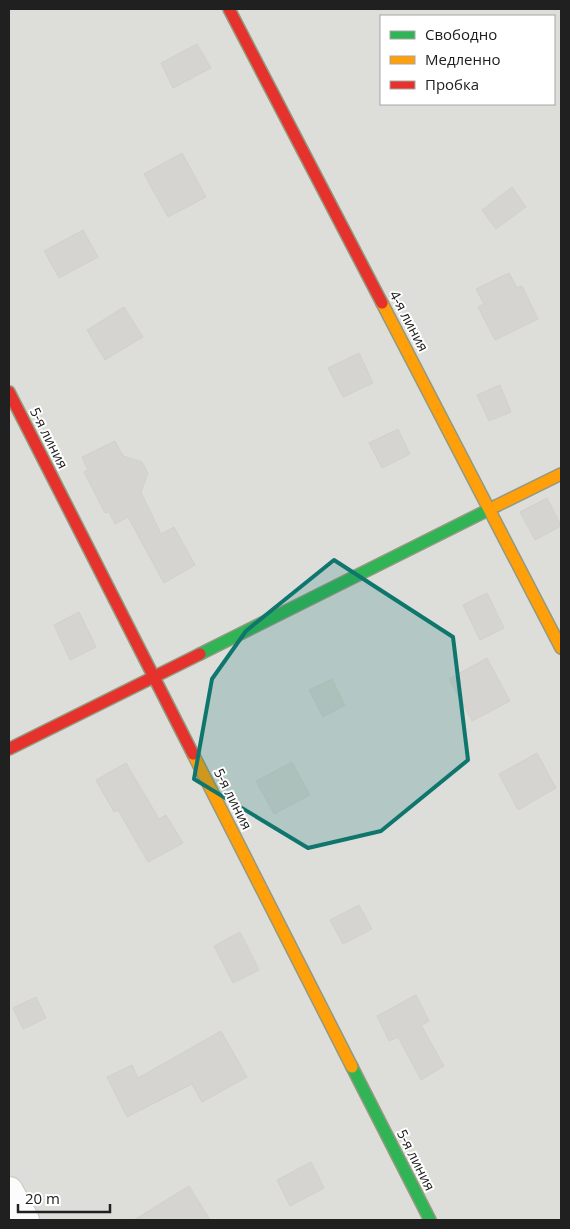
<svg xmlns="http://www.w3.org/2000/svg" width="570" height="1229" font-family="'Open Sans',sans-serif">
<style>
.residential{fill:#ddddda;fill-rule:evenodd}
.building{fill:#d5d4d0;stroke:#d2d0ca}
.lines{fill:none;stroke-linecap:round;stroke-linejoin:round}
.street-casing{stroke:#c7c7c5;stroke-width:30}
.fast-casing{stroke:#939a7f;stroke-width:14}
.slow-casing{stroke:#939a7f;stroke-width:14}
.jam-casing{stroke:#939a7f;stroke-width:14}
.street{stroke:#fcfcfc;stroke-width:28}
.fast{stroke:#30b455;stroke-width:11}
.slow{stroke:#ff9f0a;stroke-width:11}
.jam{stroke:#e5322d;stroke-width:11}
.marked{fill:#0f766e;fill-opacity:0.2;stroke:#0f766e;stroke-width:4;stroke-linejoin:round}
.labels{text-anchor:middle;stroke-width:4;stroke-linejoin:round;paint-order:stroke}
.street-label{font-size:14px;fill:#202020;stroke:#fff}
</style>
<rect width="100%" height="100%" fill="#eeeee9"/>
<!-- residential -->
<path class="residential" d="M9,9H561V1220H9ZM381,16H554V104H381Z"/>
<!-- building -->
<path class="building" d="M197,44L211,68L173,88L161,63Z
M182,153L206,197L168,217L144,174Z
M512,187L526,207L496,229L482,210Z
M83,230L98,257L59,278L44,251Z
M509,273L517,288L522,286L538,319L495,340L478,307L484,304L476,289Z
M124,307L143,337L105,360L87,330Z
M359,353L373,383L343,397L328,368Z
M500,385L511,412L489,421L477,395Z
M398,429L410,454L382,468L369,443Z
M115,441L123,456L142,462L148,473L141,492L161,534L174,527L195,565L164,583L128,517L115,524L109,512L105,513L84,472L88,470L82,457Z
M547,498L561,526L535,540L520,512Z
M487,593L504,628L480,640L463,605Z
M79,612L96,647L70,660L54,625Z
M487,658L510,701L472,721L449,679Z
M332,679L345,705L323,717L309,690Z
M537,753L556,788L518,810L499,774Z
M292,762L310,795L274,814L256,781Z
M126,763L159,819L166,815L183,843L148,862L118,810L114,812L96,780Z
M359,905L372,929L343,944L330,920Z
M240,932L259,970L233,983L214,946Z
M416,995L429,1021L421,1025L444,1066L421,1080L398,1037L389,1041L377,1016Z
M36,997L46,1018L23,1029L13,1008Z
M221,1031L247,1077L202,1102L192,1084L127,1117L107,1077L132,1065L138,1078Z
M311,1162L324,1188L290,1206L277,1180Z
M189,1186L210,1220H134Z"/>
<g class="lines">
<defs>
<path id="street" d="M9,1191L25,1220"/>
<path id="fast" d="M200,654L496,506
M352,1067L430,1220"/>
<path id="slow" d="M382,303L561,648
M496,506L561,474
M193,754L352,1067"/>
<path id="jam" d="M229,9L382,303
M9,392L193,754
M9,749L200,654"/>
</defs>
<!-- street casing -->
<use href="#street" class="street-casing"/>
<!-- fast casing -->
<use href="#fast" class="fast-casing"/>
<!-- slow casing -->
<use href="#slow" class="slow-casing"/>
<!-- jam casing -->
<use href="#jam" class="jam-casing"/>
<!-- street -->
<use href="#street" class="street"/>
<!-- fast -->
<use href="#fast" class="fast"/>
<!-- slow -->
<use href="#slow" class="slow"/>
<!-- jam -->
<use href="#jam" class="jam"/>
</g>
<!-- marked area -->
<path class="marked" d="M334,560L453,637L468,760L381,831L308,848L194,779L212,679L246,631Z"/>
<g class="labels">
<!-- street labels -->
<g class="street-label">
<text transform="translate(409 321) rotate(62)" y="5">4-я линия</text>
<text transform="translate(49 438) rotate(63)" y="5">5-я линия</text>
<text transform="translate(233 799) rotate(63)" y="5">5-я линия</text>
<text transform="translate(416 1160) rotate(63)" y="5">5-я линия</text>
</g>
</g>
<!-- border -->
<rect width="570" height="1229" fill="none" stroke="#202020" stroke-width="20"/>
<!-- legend -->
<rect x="380" y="15" width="175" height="90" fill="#ffffff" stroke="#a6a6a6"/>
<rect x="390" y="31" width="25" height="8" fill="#30b455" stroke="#a6a6a6"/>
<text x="425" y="40" font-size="15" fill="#202020">Свободно</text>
<rect x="390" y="56" width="25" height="8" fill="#ff9f0a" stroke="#a6a6a6"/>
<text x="425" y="65" font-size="15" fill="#202020">Медленно</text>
<rect x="390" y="81" width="25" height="8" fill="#e5322d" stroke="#a6a6a6"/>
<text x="425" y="90" font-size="15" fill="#202020">Пробка</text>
<!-- scale -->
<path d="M18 1204v8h92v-8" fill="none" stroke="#202020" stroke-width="2.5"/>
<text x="25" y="1204" font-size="15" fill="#202020" stroke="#ffffff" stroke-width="4" paint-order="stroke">20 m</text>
</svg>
